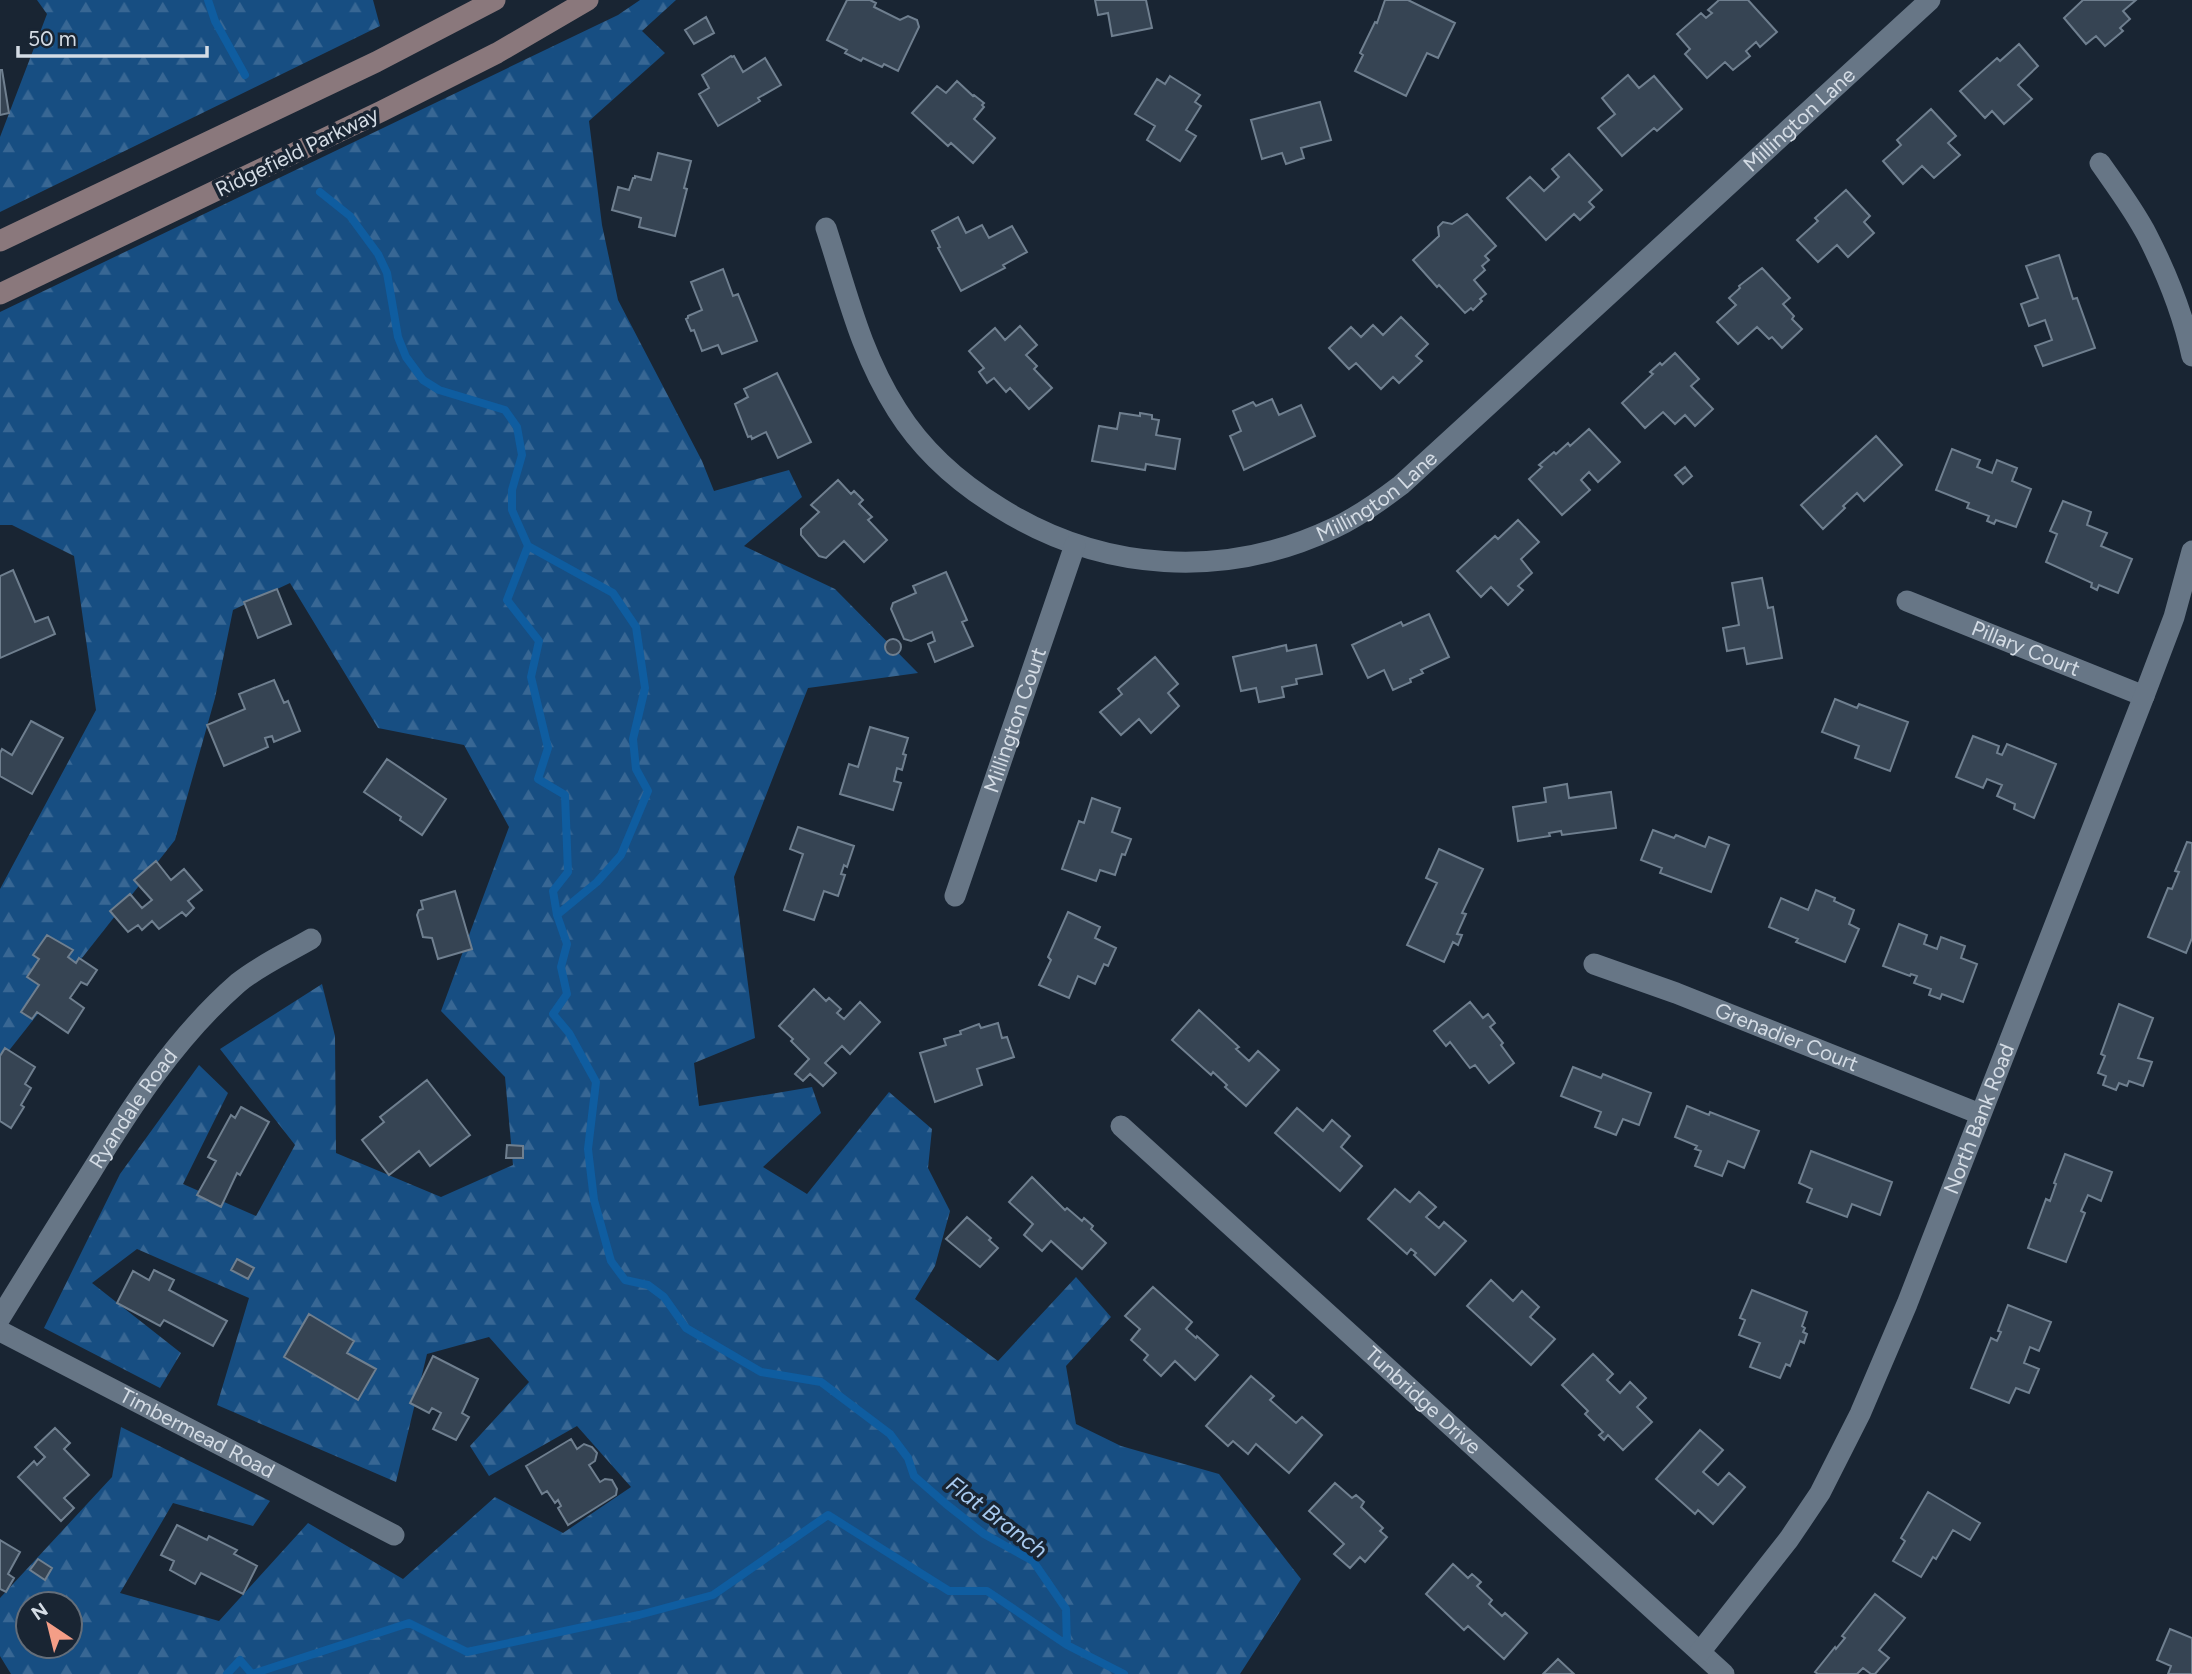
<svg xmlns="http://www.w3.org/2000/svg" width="2192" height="1674" font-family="Figtree,sans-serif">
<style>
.forest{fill:url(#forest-firs);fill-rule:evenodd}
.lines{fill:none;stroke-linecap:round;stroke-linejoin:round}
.stream{stroke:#0f5da0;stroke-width:8}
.building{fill:#364453;stroke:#6f7f8f;stroke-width:2}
.street{stroke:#677686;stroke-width:21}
.secondary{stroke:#8a787c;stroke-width:21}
.labels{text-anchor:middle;stroke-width:7;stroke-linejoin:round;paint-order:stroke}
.street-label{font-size:21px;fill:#d4dce5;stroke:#192533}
.water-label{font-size:23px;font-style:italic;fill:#a8caef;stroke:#192533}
</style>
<defs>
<pattern id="forest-firs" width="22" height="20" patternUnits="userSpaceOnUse" patternTransform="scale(1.75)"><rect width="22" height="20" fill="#174e82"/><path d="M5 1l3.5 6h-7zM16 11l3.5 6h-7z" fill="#386794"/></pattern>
</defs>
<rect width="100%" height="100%" fill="#192533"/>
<!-- forest -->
<path class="forest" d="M37,0H373L380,26L0,212V137L47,14Z
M640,0H676L642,31L665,53L589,121L602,225L618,300L702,461L714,491L789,470L802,497L744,546L835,589L918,673L808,688L734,877L755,1038L694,1063L699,1106L812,1087L821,1113L763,1167L807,1194L889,1092L932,1129L928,1168L950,1211L935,1266L915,1299L998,1361L1076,1277L1111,1317L1066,1366L1076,1424L1121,1446L1219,1474L1301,1579L1240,1674H11L0,1656V1598L112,1477L121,1427L270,1501L253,1526L173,1503L120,1593L219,1621L308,1523L403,1579L495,1497L563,1533L631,1487L577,1426L489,1476L470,1446L529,1382L489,1337L427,1354L396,1482L217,1405L249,1298L137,1249L92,1283L181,1353L160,1388L44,1328L120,1174L199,1065L228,1093L183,1184L256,1216L295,1145L220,1049L322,984L335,1036L336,1153L441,1197L513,1165L505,1077L441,1011L509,827L464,745L378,728L290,583L233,610L215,698L175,840L0,1062V889L96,710L74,556L12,525H0V312L618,15ZM28,1604H70V1646H28Z"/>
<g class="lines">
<!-- stream -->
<path class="stream" d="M208,0L215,21L245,75
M320,192L350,216L378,254L387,273L398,337L406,357L423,380L439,390L505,410L517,427L522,455L512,490V510L528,546L613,593L636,627L645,688L633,739L636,769L648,791L621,855L597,882L557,915L567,944L561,967L567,994L553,1014L569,1033L596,1082L588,1149L594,1200L611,1261L625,1280L648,1285L664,1297L686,1328L761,1372L821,1382L890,1434L908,1458L914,1476L946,1504L984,1534L1033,1561L1066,1609L1067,1645L1124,1674
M528,546L507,600L539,641L531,677L548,748L538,779L565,795L568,872L553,891L557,915
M227,1674L240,1660L252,1674L409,1623L467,1652L639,1615L713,1595L828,1515L949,1591H987L1067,1645"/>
</g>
<!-- building -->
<path class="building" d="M847,0H870L876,3L874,7L900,20L908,16L917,20L919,27L898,71L884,64L882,67L863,58L861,61L845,53L847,50L827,40Z
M1095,0H1146L1152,28L1112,36L1108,13L1098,15Z
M1385,0H1408L1455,23L1438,58L1427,53L1406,96L1355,71L1363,55L1360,53L1375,22L1377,23Z
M1719,0H1748L1777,32L1760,47L1756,42L1746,51L1750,56L1733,70L1725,62L1707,78L1685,54L1690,49L1677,34L1701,13L1706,18L1712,13L1708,10Z
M2083,0H2136L2123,11L2130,19L2120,28L2123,31L2105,46L2096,36L2086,44L2064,18Z
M706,17L714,33L694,44L685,30Z
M2019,44L2038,66L2018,85L2032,99L2004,124L1992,111L1985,118L1960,91L1997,58L2000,61Z
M731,56L732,57L734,56L743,72L765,58L781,85L758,98L760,101L718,126L699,94L709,88L702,75Z
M0,70H2L9,113L0,115Z
M1628,75L1639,88L1654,76L1682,109L1657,131L1654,128L1622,156L1598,128L1615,114L1602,98Z
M1170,76L1200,95L1195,102L1201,106L1186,130L1196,136L1180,161L1147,140L1155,126L1135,114L1157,79L1165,84Z
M957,81L973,96L974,95L984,103L982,105L984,107L974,119L995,138L973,163L951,143L948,146L912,113L937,86L946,93Z
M1320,102L1331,140L1301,148L1304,158L1286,164L1282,153L1262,159L1251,120Z
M1931,109L1956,136L1948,143L1960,155L1934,178L1922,166L1903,184L1883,161L1901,145L1897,140Z
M658,153L691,161L684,188L687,189L675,236L639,227L641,218L612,210L618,187L629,190L633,178H635V176L651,180Z
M1569,154L1602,190L1589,202L1594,207L1580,220L1574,214L1546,240L1507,198L1530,177L1544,191L1559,177L1552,169Z
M1846,190L1870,216L1864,222L1874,233L1848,257L1837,245L1818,262L1797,240L1818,221L1815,218Z
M1467,214L1496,246L1485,256L1489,260L1482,266L1485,270L1474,280L1486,294L1480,299L1482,301L1473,310L1471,308L1465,313L1439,285L1437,287L1413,260L1439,236L1438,227L1443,222L1452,224Z
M958,217L966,233L982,225L989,238L1012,226L1027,252L1003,265L1005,268L961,291L938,248L940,247L932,231Z
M2059,255L2073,299L2077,298L2095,348L2043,366L2035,346L2052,340L2045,320L2029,326L2021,304L2038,298L2026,266Z
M1762,268L1790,298L1783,304L1794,316L1792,319L1802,329L1782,348L1772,337L1769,339L1757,327L1738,344L1717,322L1736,305L1729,298L1740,288L1739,286Z
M723,269L733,296L738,294L757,341L722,354L718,345L702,351L694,330L691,331L686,319L688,318V316L702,310L691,282Z
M1401,317L1428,344L1416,356L1422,361L1399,383L1393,377L1381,389L1356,363L1349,369L1329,348L1351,327L1361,337L1373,325L1383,335Z
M1020,326L1037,345L1026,355L1037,366L1034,369L1052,388L1029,409L1010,388L1006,392L994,378L987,383L979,372L984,368L969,351L995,328L1005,340Z
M1675,353L1699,379L1691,386L1713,409L1695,426L1685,415L1675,424L1663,412L1645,428L1622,403L1653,374L1650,372L1660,363L1662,365Z
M777,373L811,442L778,458L766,432L752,439L751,436L748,437L735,404L748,397L744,389Z
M1272,399L1279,415L1301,405L1315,436L1244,470L1230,436L1241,431L1233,411L1253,402L1256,406Z
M1120,413L1140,416V413L1152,415V419L1159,420L1156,435L1180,439L1175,469L1146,464L1145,470L1092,461L1099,426L1117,429Z
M1589,429L1620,462L1598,482L1589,472L1581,480L1590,490L1562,515L1529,479L1542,467L1539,465L1554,452L1556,454L1568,443L1570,446Z
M1876,436L1902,465L1864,501L1857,493L1843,506L1845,508L1823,529L1801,505Z
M1952,449L1980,460L1977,467L1992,473L1997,460L2017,468L2012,481L2031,489L2016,527L1996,520L1994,524L1987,521L1989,516L1967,508L1969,503L1936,490Z
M1685,467L1692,476L1683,484L1675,475Z
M838,480L851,494L854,491L863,500L859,504L872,517L868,520L887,540L864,562L844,541L826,558L819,556L801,535V529L819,512L811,505Z
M2063,501L2091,512L2087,525L2107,533L2101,546L2132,559L2118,593L2099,585L2097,590L2091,587L2092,583L2046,562L2057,534L2050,531Z
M1518,520L1539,542L1521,559L1532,573L1518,586L1523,590L1508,605L1491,587L1481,597L1457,571L1495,536L1498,539Z
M13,570L35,622L48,617L55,634L0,658V576Z
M946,572L967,620L962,622L973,646L935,662L928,644L935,641L932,632L911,641L904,639L891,609L893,603L916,593L913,586Z
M1762,578L1768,608L1773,607L1782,658L1747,664L1744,648L1727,651L1723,628L1739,625L1732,583Z
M277,589L291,624L258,638L244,602Z
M1429,614L1449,657L1421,670L1423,673L1410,679L1411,682L1393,690L1384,670L1368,678L1352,645L1401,622L1403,626Z
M885 647a8 8 0 1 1 16 0a8 8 0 1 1-16 0Z
M1286,645L1287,651L1316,645L1322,674L1296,679L1297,684L1282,687L1284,697L1259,702L1256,688L1241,691L1233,657Z
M1155,657L1178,684L1168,693L1179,706L1151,733L1139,719L1121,735L1100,712L1122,694L1118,689Z
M274,680L284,703L288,701L300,731L274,742L272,736L265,738L268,747L224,766L207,725L245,709L239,694Z
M1835,699L1857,708L1859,704L1908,722L1890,771L1855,758L1859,746L1822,732Z
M31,721L63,738L32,794L0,776V753L2,749L12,755Z
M870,727L908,738L903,754L906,755L902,770L897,768L894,781L901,783L893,810L840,794L849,764L858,767Z
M1973,736L1999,746L1997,753L2002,755L2007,744L2056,764L2034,818L2014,809L2015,804L1997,796L2002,785L1987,779L1983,788L1956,777Z
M387,759L446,799L422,835L400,820L401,817L364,792Z
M1567,784L1569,798L1611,792L1616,828L1562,835L1561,831L1549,833L1550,836L1518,841L1513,807L1546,802L1544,788Z
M1092,798L1120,808L1112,832L1131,839L1125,855L1122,854L1115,875L1100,870L1096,881L1062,869L1079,821L1084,823Z
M798,827L854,846L847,867L844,865L841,874L845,875L838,896L824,891L814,920L784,910L803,854L790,849Z
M1653,830L1674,838L1676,835L1705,847L1709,837L1729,845L1711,892L1660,873L1662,868L1641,860Z
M2187,842L2192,843V938L2186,953L2148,937L2168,888L2172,889L2179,872L2175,871Z
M1439,849L1483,869L1462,913L1466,914L1457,934L1462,935L1458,945L1453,942L1444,962L1407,945L1437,883L1426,878Z
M156,861L171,880L184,869L202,890L188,901L194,908L186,916L182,912L159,929L152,921L142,930L138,925L128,932L110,911L130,894L142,908L152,900L134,880Z
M1816,890L1835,898L1834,901L1854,910L1849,924L1859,929L1845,962L1796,942L1798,939L1769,927L1781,898L1808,910Z
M455,891L472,949L438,959L432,938L423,937L417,915L419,910L423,909L421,901Z
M1068,912L1100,927L1095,938L1116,948L1108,966L1104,964L1095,984L1078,976L1069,998L1039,985L1051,960L1048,957Z
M1899,924L1927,935L1924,944L1937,949L1941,937L1965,946L1961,958L1977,964L1963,1002L1942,994L1940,999L1929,995L1931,989L1914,983L1917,976L1911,974L1910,976L1883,966Z
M47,935L73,950L68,957L76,963L79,958L97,970L87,985L81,982L70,998L84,1008L68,1033L37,1012L32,1019L21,1012L39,985L27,977L39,959L33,955Z
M814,989L826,1001L829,998L841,1009L837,1013L844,1019L860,1002L880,1022L850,1054L842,1046L825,1063L836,1073L823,1086L810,1074L803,1081L795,1074L809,1059L791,1041L793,1039L779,1026Z
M1470,1002L1483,1018L1488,1014L1495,1023L1490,1027L1503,1043L1501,1045L1514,1063L1489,1083L1475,1065L1470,1068L1450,1042L1446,1046L1434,1031Z
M2119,1004L2153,1018L2138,1058L2152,1062L2143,1086L2129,1081L2127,1086L2119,1083L2116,1090L2103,1085L2106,1076L2098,1073L2105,1056L2101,1054Z
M1199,1010L1239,1047L1236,1049L1249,1061L1258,1051L1279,1070L1246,1106L1225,1087L1227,1085L1213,1072L1211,1075L1172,1040Z
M998,1023L1002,1038L1007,1037L1014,1057L977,1069L982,1085L935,1102L920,1053L946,1045L944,1039L961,1034L960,1031L979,1024L981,1028Z
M5,1048L35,1067L25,1084L31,1088L21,1105L24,1107L11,1128L0,1121V1056Z
M1573,1067L1601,1078L1603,1074L1651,1093L1639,1125L1623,1119L1616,1135L1595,1127L1601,1112L1561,1096Z
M427,1080L470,1135L430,1166L419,1151L389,1175L362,1140L384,1122L380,1117Z
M1687,1106L1709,1115L1710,1112L1759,1131L1744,1168L1728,1161L1722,1176L1695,1166L1701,1151L1695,1149L1697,1146L1675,1137Z
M241,1107L269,1122L240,1175L237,1173L221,1207L197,1195L216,1161L208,1157L231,1115L235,1118Z
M1297,1108L1323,1131L1332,1120L1350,1136L1341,1147L1362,1166L1340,1191L1275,1133Z
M507,1145L523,1146V1158H506Z
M1811,1151L1892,1182L1880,1215L1852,1204L1847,1217L1807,1202L1812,1189L1799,1183Z
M2065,1154L2112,1172L2101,1201L2088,1195L2081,1211L2085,1213L2066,1262L2028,1248L2046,1199L2050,1201L2056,1184L2054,1183Z
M1032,1177L1065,1210L1067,1208L1082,1221L1084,1218L1093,1226L1091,1229L1106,1243L1082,1269L1051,1241L1042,1251L1024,1235L1033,1224L1009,1202Z
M1395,1189L1410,1202L1419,1192L1436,1207L1426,1217L1439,1228L1444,1222L1466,1241L1435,1275L1414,1255L1416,1253L1411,1249L1407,1254L1368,1219Z
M967,1217L991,1238L989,1240L998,1248L980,1267L946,1239Z
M237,1259L254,1268L248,1279L231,1270Z
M154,1270L174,1280L169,1290L227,1321L213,1346L164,1320L160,1326L117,1303L133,1271L149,1280Z
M1491,1280L1513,1301L1522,1291L1539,1307L1530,1317L1555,1339L1531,1365L1467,1306Z
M1153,1287L1192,1322L1186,1329L1196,1338L1197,1336L1218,1355L1195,1380L1175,1361L1161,1376L1144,1360L1148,1355L1131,1340L1140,1329L1125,1316Z
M1752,1290L1807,1312L1802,1326L1805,1328L1803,1332L1807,1334L1804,1343L1800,1341L1790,1366L1786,1364L1780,1378L1750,1367L1760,1343L1739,1335L1745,1320L1740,1318Z
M2008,1305L2051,1322L2039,1351L2030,1347L2024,1363L2039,1369L2029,1393L2016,1388L2009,1403L1971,1388L1991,1338L1997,1341L2001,1332L1998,1331Z
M309,1314L354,1341L347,1353L376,1369L358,1400L284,1357Z
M1593,1354L1613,1374L1607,1380L1620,1393L1630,1382L1646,1398L1637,1407L1652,1422L1623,1450L1608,1435L1604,1440L1599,1435L1603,1432L1585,1414L1588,1411L1562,1385Z
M433,1356L478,1379L462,1413L469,1417L456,1440L433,1429L441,1413L432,1408L429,1413L410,1403Z
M1251,1376L1274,1396L1270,1400L1296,1423L1302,1417L1322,1435L1289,1473L1256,1444L1248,1454L1233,1441L1228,1446L1206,1426Z
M55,1428L70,1443L64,1449L89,1475L64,1498L74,1508L61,1521L18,1477L34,1461L37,1465L45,1457L35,1447Z
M1700,1430L1723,1450L1703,1472L1718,1485L1729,1473L1745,1487L1713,1524L1698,1510L1695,1514L1656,1479Z
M571,1439L577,1449L584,1444L592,1447L597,1453L595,1461L589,1465L600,1482L605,1479L612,1480L617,1489L616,1495L568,1525L558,1508L561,1506L558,1500L555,1503L547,1491L542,1494L526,1466Z
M1335,1483L1352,1498L1356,1495L1364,1502L1361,1507L1383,1528L1380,1531L1387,1537L1365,1562L1360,1557L1350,1568L1334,1554L1344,1544L1309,1511Z
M1928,1492L1980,1523L1970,1540L1953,1530L1936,1559L1933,1557L1921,1577L1893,1561L1905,1541L1901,1538Z
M177,1525L207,1540L209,1536L237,1550L234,1554L257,1566L243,1594L201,1573L195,1584L170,1570L174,1561L161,1555Z
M0,1540L20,1552L8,1574L14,1578L6,1592L0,1589Z
M38,1559L52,1568L45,1580L30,1570Z
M1453,1564L1468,1578L1472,1574L1481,1582L1477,1586L1492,1600L1489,1604L1502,1616L1505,1613L1527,1633L1504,1659L1468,1626L1464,1630L1426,1594Z
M1875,1594L1905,1618L1879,1650L1889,1658L1875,1674H1871L1863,1668L1857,1674H1818L1815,1672L1835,1647L1836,1649L1845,1638L1842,1636Z
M2170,1629L2192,1638V1674H2168L2171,1666L2157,1660Z
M1558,1659L1574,1674H1543Z"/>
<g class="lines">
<!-- street -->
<g class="street">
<path d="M2100,163C2116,186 2134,210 2147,235C2167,274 2183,314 2192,356"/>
<path id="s1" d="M826,228C847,292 860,352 897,410C922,450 959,483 1000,508C1102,572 1225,580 1334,528C1358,517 1380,501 1401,485L1930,0"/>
<path id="s2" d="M1907,601L2144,696"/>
<path id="s3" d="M955,896L1075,545"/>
<path id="s4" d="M1594,964L1676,993L1980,1114"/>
<path id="s5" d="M1121,1126L1724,1674"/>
<path id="s6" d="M0,1318C29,1271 58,1224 88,1177C131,1107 175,1038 238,983C260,965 287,953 311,939"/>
<path id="s7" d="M0,1331L394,1535"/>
<path id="s8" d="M1700,1652L1789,1539L1820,1493L1860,1414L1907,1304L2144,696L2174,617L2192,551"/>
</g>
<!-- secondary -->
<path class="secondary" d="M0,241L376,62L495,0
M0,294L382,111L497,53L588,0"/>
</g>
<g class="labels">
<!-- street labels -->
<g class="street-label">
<text dy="7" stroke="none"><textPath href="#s1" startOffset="1309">Millington Lane</textPath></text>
<text transform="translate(297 152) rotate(-26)" y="7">Ridgefield Parkway</text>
<text dy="7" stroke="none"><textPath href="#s1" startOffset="742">Millington Lane</textPath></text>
<text dy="7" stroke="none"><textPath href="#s2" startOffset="128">Pillary Court</textPath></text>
<text dy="7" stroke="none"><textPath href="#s3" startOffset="186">Millington Court</textPath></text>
<text dy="7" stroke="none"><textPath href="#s4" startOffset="206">Grenadier Court</textPath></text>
<text dy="7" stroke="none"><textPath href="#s6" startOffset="248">Ryandale Road</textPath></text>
<text dy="7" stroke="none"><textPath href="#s8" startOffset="606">North Bank Road</textPath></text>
<text dy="7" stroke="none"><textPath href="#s5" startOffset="408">Tunbridge Drive</textPath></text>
<text dy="7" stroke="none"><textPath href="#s7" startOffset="222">Timbermead Road</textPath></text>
</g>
<!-- water labels -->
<g class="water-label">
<text transform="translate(997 1517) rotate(37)" y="8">Flat Branch</text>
</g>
</g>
<!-- north arrow -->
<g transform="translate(49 1625) rotate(325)"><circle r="33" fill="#192533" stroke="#646e7a" stroke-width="2"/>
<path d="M0-5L12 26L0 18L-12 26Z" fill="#f49e87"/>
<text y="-10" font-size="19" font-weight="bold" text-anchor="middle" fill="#d4dce5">N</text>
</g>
<!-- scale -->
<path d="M18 46v10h189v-10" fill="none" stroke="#d4dce5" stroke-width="3.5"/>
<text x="28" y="46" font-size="21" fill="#d4dce5" stroke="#192533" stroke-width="5" paint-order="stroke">50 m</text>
</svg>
